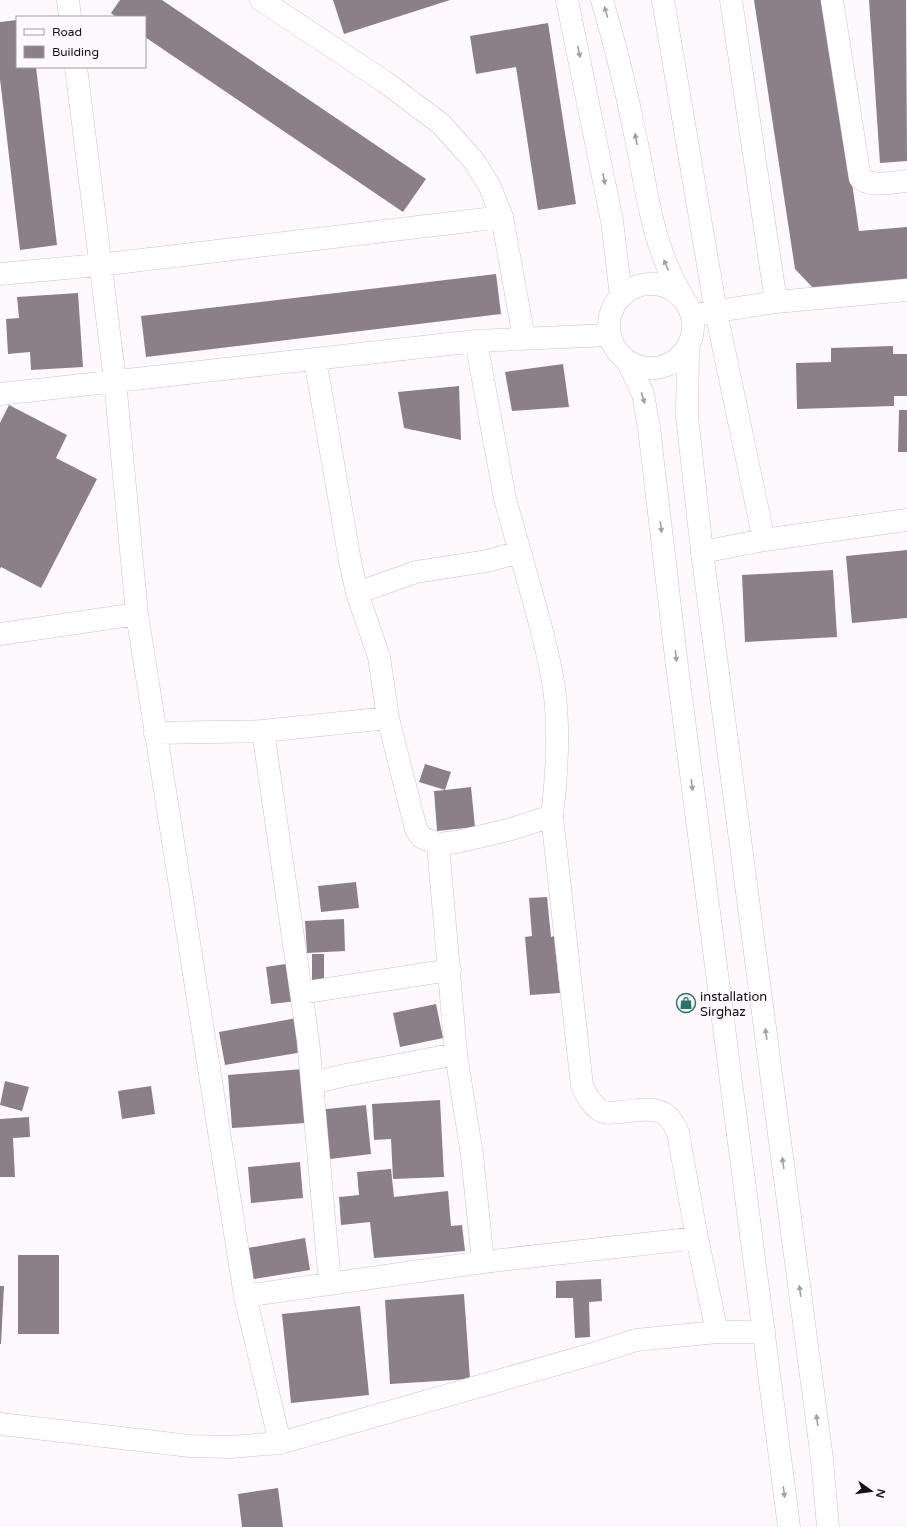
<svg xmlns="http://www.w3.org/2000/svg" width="907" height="1527" font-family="'Varela Round',sans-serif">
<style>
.building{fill:#8b7f88}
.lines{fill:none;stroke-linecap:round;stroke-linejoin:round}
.street-casing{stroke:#cfc2cc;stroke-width:23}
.secondary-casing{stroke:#cfc2cc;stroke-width:23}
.highway-casing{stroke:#cfc2cc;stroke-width:23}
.street{stroke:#fff;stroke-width:22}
.secondary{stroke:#fff;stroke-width:22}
.highway{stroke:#fff;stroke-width:22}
.oneway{fill:#a19fa1}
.labels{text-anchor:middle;stroke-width:4;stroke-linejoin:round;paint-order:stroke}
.poi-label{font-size:13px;fill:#141013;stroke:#fef9fd;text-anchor:start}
</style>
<rect width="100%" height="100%" fill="#fef9fd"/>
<!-- building -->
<path class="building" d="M120,0H162L426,179L403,212L145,37V17H116L111,13Z
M333,0H450L344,34Z
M754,0H825L859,231L907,227V282L817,292L795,269Z
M869,0H906L907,161L880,163Z
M17,20V67H36L57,245L20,250L0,79V22Z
M548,23L576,204L538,210L516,67L476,74L470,36Z
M496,274L501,314L146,357L141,316Z
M78,293L83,367L31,370L30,352L8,354L6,319L19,318L17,297Z
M893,346V354H907V396H894V406L797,409L796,363L831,362V348Z
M563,364L569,407L512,411L505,372Z
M459,386L461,440L404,428L398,392Z
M9,405L67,435L56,458L97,479L41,588L1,567L0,569V423Z
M899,410H907V452H898Z
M907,550V618L852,623L846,556Z
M833,570L837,637L745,642L742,575Z
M425,764L451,772L445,790L471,787L475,827L437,831L434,791L445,790L419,782Z
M356,882L359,908L321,912L318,886Z
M547,897L551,937L554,936L560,993L530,995L525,937L532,936L529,898Z
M344,919L345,951L307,953L305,921Z
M312,954H324V992H312Z
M292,963L297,1001L271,1004L266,967Z
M436,1004L443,1038L400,1047L393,1013Z
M297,1018L303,1052L225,1065L219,1032Z
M303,1069L306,1123L232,1128L228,1075Z
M5,1081L29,1087L22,1111L0,1105Z
M151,1086L155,1114L122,1119L118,1091Z
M440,1100L444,1177L393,1179L391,1139L374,1140L372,1104Z
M366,1105L371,1154L322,1160L317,1110Z
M29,1117L30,1137L13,1138L15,1177H0V1119Z
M300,1162L303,1198L251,1203L248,1167Z
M391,1169L394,1197L448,1191L451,1226L462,1225L465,1251L374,1258L370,1222L341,1225L339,1197L359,1195L357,1172Z
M305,1238L310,1270L247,1280L242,1249Z
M18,1255H59V1334H18Z
M601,1279L602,1301L589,1302L590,1337L575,1338L573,1298H556V1281Z
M0,1286H4L1,1344H0Z
M464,1294L470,1379L390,1384L385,1300Z
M360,1306L369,1395L291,1403L282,1314Z
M278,1488L283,1527H242L238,1494Z"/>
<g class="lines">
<defs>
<path id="street" d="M68,0L70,17
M261,0L385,82L441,124L474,161L490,187L502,217
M663,0L716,312L764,540
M731,0L776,302
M832,0L860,178C871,188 893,182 907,181
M76,67L115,381L137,614L245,1296L280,1443
M0,274L99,265L502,217L524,338
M692,315L776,302L907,290
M315,359L350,561L357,593
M0,394L476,341L610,335
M520,552C532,596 547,643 554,688C560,731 557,774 552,816
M702,552L764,540L907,520
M0,634L137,614
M388,718L379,657L357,593L416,572L487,561L520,552L505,499L476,341
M263,731L308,1040L312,1083L346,1075L456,1054L472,1155L483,1262
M155,733L263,731L388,718L416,829L421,837L438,844L457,842L508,830L552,816L582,1086C586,1094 590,1103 598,1109C604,1114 611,1113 619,1112C647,1110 666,1102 678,1133L697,1238L717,1332
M438,844L456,1054
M301,993L450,970
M312,1083L330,1284
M245,1296L483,1262L697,1238"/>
<path id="secondary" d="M0,1424L190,1446L230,1447L280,1443L596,1353L636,1340L717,1332H764"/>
<path id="highway" d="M567,0L612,221L621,296
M602,0C615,44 626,89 635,134C648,194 651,245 684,299
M609 326a42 42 0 1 1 84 0a42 42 0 1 1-84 0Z
M688,348L687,416L702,552L822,1459L828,1527
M628,362L643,394L649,428L677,666L789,1527"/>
</defs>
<!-- street casing -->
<use href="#street" class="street-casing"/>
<!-- secondary casing -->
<use href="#secondary" class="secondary-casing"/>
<!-- highway casing -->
<use href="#highway" class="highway-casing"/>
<!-- street -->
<use href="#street" class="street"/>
<!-- secondary -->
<use href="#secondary" class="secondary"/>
<!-- highway -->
<use href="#highway" class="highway"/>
</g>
<!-- one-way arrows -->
<defs><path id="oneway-solid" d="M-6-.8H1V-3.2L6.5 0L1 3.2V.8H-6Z"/></defs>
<g class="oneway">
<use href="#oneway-solid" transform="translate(606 12) rotate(-106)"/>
<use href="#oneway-solid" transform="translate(579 52) rotate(79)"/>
<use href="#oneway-solid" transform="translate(636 139) rotate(-101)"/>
<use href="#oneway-solid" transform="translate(604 179) rotate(79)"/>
<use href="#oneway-solid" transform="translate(666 265) rotate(-113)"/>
<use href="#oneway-solid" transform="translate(643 398) rotate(74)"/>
<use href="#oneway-solid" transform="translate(661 527) rotate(83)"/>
<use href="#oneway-solid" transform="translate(676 656) rotate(83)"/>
<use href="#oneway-solid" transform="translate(692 785) rotate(83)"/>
<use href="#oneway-solid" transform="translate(766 1034) rotate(-98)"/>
<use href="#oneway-solid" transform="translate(783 1163) rotate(-98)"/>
<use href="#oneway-solid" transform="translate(800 1291) rotate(-98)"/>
<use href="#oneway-solid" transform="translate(817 1420) rotate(-98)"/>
<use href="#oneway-solid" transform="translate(784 1492) rotate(83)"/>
</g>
<!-- icons -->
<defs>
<symbol id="shop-ring" viewBox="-11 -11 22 22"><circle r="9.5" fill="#fef9fd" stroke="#2a736d" stroke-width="1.5"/><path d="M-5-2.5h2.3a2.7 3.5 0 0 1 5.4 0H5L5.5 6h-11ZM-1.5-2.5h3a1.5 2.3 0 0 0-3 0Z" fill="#2a736d"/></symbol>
</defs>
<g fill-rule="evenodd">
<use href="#shop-ring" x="675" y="992" width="22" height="22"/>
</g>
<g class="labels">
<!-- poi labels -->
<g class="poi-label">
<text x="700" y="1001">installation<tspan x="700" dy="15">Sirghaz</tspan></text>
</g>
</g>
<!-- legend -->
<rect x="16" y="16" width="130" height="52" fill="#fef9fd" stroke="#a09c9f"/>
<rect x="24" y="29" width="20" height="6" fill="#ffffff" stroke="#a09c9f"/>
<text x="52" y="36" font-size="12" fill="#141013">Road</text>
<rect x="24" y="46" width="20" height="12" fill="#8b7f88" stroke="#a09c9f"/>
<text x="52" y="56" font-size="12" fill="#141013">Building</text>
<!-- north arrow -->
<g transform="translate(871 1491) rotate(104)" stroke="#fef9fd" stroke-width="3" paint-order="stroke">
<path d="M0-3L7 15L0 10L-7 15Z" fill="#141013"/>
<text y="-6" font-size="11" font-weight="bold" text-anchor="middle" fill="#141013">N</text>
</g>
</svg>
